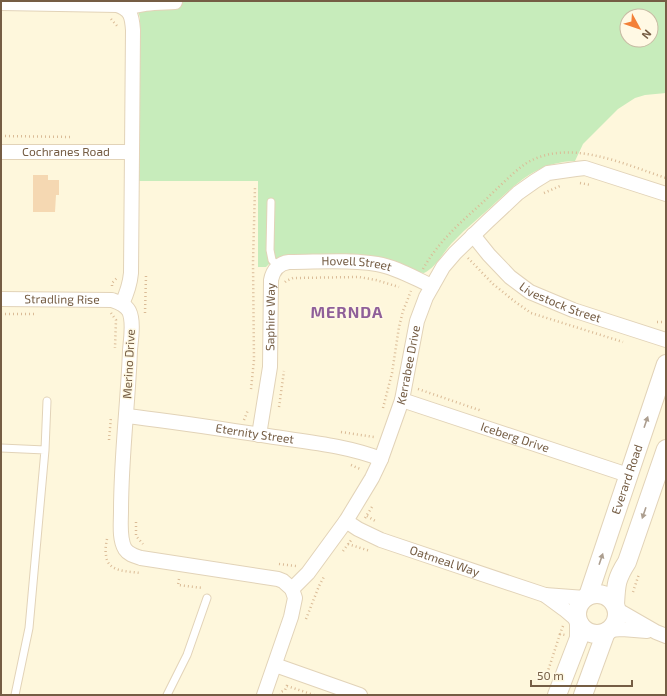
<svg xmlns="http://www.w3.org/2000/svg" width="667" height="696" font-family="'Exo 2',sans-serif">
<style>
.green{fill:#c7ecbb;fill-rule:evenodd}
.building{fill:#f5d8b2}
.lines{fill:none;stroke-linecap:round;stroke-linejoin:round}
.service-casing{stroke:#e2d3b8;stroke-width:9}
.minor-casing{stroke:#e2d3b8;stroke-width:16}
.tertiary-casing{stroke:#e2d3b8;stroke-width:20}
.path{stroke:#dabb96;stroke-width:2.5;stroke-dasharray:1 3;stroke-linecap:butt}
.service{stroke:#fff;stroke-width:7}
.minor{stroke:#fff;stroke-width:14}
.tertiary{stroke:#fff;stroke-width:18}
.oneway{fill:#ac9e8f}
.labels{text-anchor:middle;stroke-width:3;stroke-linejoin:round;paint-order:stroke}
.street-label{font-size:12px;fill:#755d44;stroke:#fff9e4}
.district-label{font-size:16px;font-weight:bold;letter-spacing:1px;fill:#8f5f99;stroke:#fff9e4}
</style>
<rect width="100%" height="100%" fill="#fef7dc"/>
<!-- green -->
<path class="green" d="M133,1H666V93L645,95L635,98L618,109L583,144L575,161C537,162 517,183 491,207C479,218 466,228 455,240C444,250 437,267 424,273L281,257L271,262L266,267H258V181H139L140,18L137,7ZM627,16H651V40H627Z"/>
<!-- building -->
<path class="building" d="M33,175H48V180H59V195H56L55,212H33Z"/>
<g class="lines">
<defs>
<path id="service" d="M271,202L270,250L272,260L278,267
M1,448L45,450
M15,695L29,628L45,450L47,401
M167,695L187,655L207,598"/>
<g id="minor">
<path d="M1,3L117,5C131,10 132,16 133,30L131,273C130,284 127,293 122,304"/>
<path d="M126,9C143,2 158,3 175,2"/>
<path id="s1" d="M1,152H131"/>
<path id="s2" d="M473,235L489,255L510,277L530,292L573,310L666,340"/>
<path id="s3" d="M1,299L112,300C118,302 125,304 129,311C134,321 131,339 130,350C128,404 121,457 121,511C121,523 119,539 125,549C129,555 135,556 141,558L278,579L283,581L292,589"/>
<path id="s4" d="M402,400L628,475"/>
<path id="s5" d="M126,416C173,421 221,429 268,436C306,442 345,445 381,459"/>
<path id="s6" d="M259,435L270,367L271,280C273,270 279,263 289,262C318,262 348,259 377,264C396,267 414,278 432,286"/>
<path id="s7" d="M346,521L358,529L381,540L545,595L564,609L577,620"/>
<path d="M545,595L585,598"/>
<path d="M616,609L656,632L666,636"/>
<path d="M609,630L622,629L647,631"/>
<path d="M275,665L360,695"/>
<path id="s8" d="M264,695L291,617L295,598L292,589L308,573L346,521L372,478L381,459L402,400L417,321L426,297L443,267L455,253L487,222L518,193L535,181L548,173L576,169L585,168L666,194"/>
</g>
<g id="tertiary">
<circle cx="597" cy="614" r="20"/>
<path id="s9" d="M588,596L666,364"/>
<path d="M615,605C616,585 616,579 627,562L666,449"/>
<path d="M557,695L579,638V623"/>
<path d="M583,695L606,632"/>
</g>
</defs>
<!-- service casing -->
<use href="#service" class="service-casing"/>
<!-- minor casing -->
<use href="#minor" class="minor-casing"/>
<!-- tertiary casing -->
<use href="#tertiary" class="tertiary-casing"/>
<!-- path -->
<path class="path" d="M111,19L118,27
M1,136L72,137
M580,183L591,185
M544,193L560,186
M468,258L493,284L514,301L531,313L623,342
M423,269C438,242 460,223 482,203C495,191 511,174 525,164C568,137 623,164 666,178
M285,282L286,281L293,278L359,277L376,280L399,287
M112,286V283L117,278
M111,313L116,320L115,348
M145,313L146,276
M1,314H34
M657,322H666
M251,389L254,360L253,262L255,187
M418,389L482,411
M279,407L284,371
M383,408L392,373L399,327L403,311L411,291
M244,420L248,410
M341,432L374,437
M109,440L111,417
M351,465L360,469
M367,516L377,522
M365,518L372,507
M136,522V536L143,544
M107,539C106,544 105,550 106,555C107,572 127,571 140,573
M348,544L370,551
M343,551L352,539
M279,564L296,566
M179,579L178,585L203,588
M633,592L639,574
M306,619L319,586L325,575
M563,626L560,634L565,635
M546,677L560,634
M287,686L314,695
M280,695L281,692L285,690L288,683"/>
<!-- service -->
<use href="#service" class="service"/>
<!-- minor -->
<use href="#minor" class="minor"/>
<!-- tertiary -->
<use href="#tertiary" class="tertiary"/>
</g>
<!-- one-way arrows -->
<defs><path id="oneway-solid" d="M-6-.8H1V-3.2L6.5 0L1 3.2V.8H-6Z"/></defs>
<g class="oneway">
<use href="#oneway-solid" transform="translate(646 422) rotate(-71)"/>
<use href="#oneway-solid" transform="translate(644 513) rotate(109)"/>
<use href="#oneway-solid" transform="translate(601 559) rotate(-71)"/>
</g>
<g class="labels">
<!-- street labels -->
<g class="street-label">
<text dy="4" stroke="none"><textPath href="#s1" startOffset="65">Cochranes Road</textPath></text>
<text dy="4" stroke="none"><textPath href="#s6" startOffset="251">Hovell Street</textPath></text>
<text dy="4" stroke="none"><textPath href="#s3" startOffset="61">Stradling Rise</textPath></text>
<text dy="4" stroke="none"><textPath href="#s2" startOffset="113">Livestock Street</textPath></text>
<text dy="4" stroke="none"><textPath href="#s6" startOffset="119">Saphire Way</textPath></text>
<text transform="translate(129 364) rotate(-87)" y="4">Merino Drive</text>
<text dy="4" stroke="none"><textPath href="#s8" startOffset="368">Kerrabee Drive</textPath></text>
<text dy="4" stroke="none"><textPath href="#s5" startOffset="130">Eternity Street</textPath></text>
<text dy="4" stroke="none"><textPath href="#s4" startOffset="119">Iceberg Drive</textPath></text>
<text dy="4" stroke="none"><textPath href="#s9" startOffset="123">Everard Road</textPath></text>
<text dy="4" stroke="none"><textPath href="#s7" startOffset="107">Oatmeal Way</textPath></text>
</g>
<!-- district labels -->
<g class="district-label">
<text x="347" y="318">MERNDA</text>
</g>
</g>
<!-- border -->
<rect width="667" height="696" fill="none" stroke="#755d44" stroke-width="4"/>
<!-- north arrow -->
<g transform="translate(639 28) rotate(130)"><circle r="19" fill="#fff9e4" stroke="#c8bba4"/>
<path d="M0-3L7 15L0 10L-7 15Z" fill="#f38037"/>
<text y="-6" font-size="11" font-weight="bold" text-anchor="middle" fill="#755d44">N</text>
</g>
<!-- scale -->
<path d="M531 680v6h101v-6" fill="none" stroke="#755d44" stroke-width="2"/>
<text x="537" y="680" font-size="12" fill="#755d44" stroke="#fff9e4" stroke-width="3" paint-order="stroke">50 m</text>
</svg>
